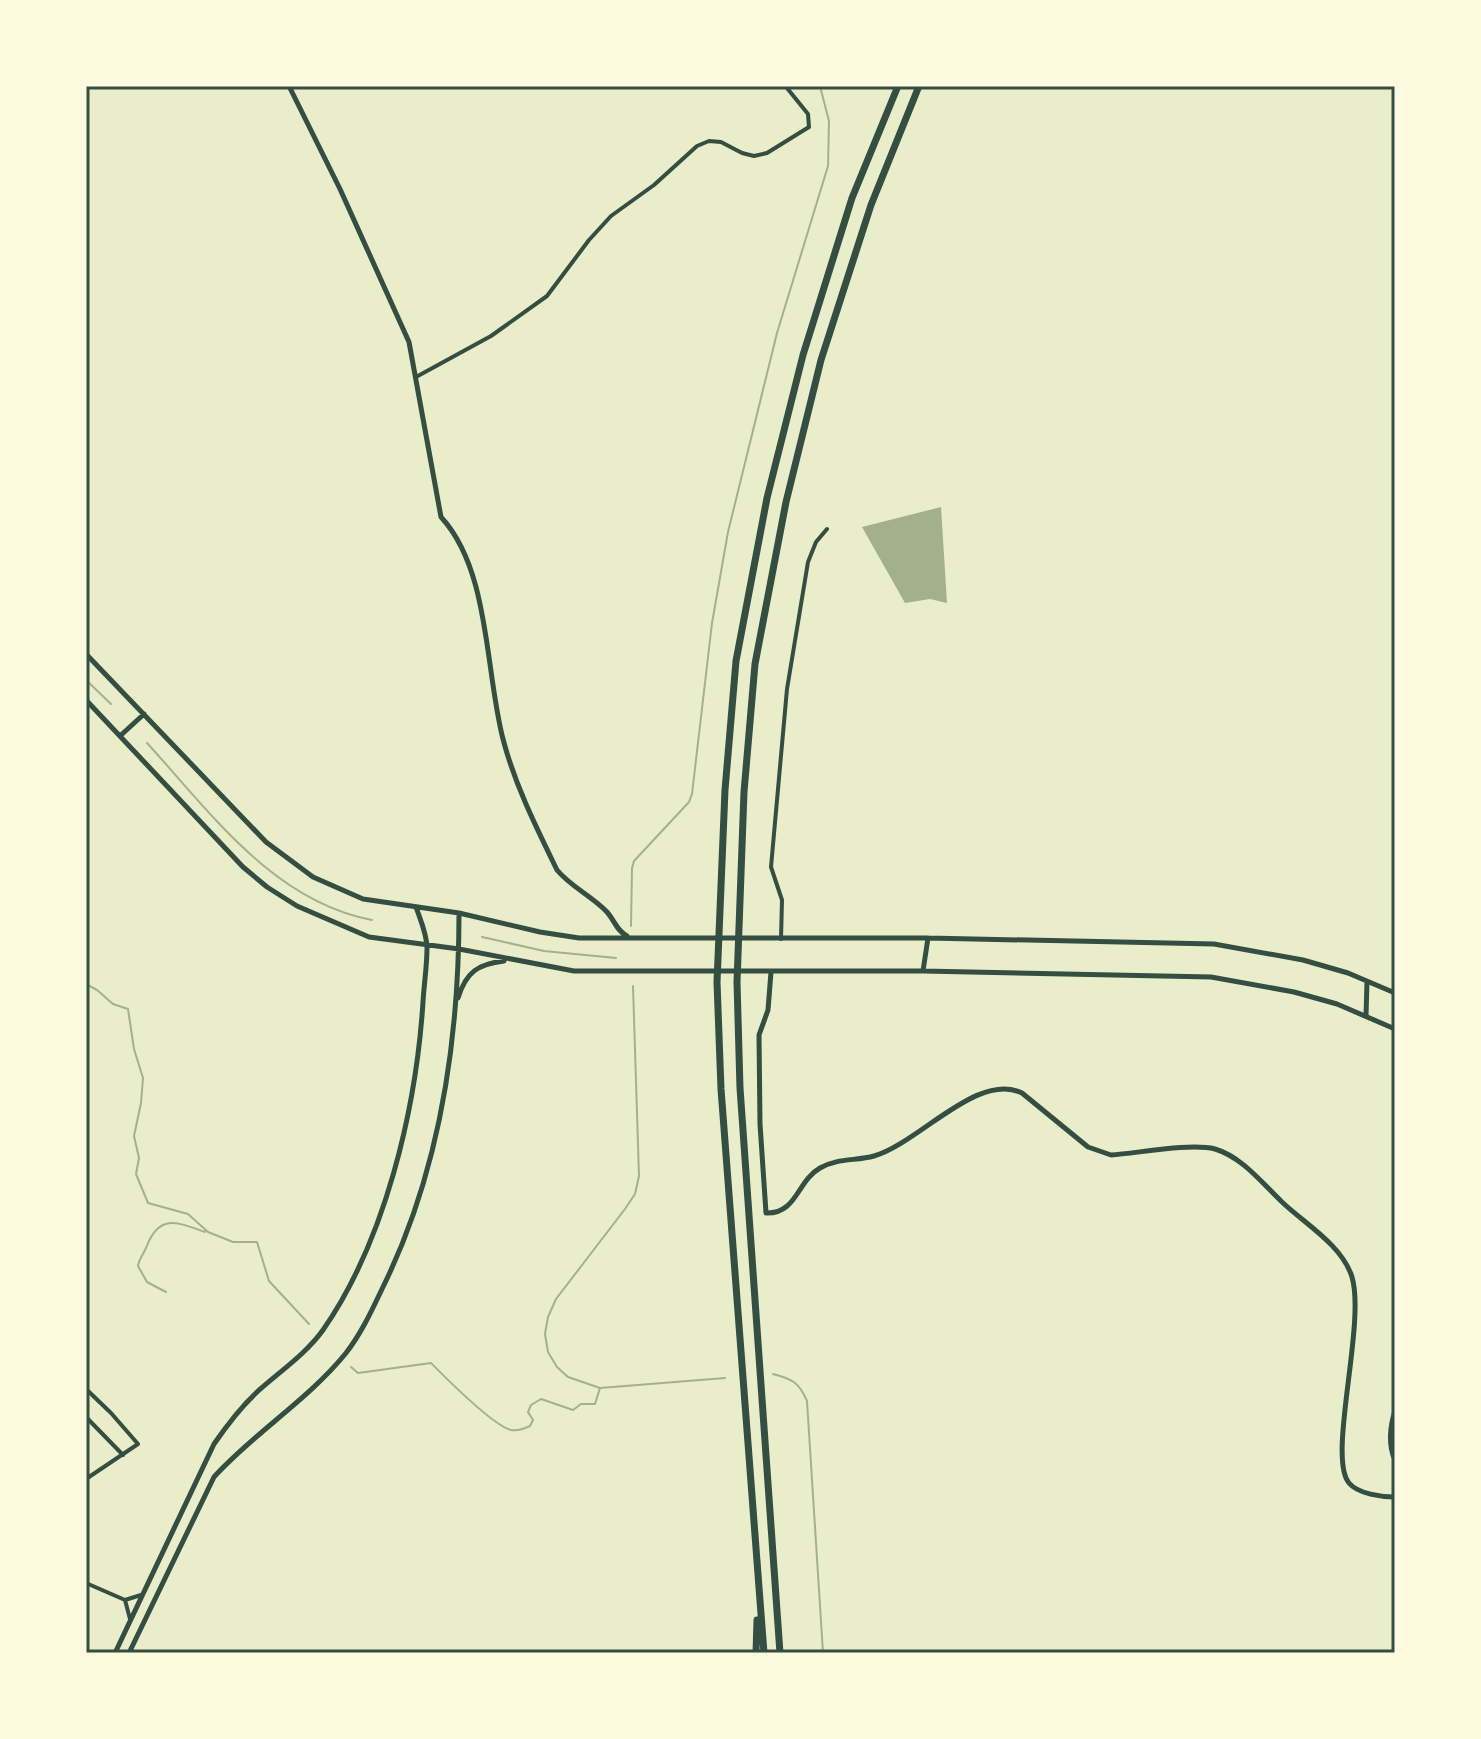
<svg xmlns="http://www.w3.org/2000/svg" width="1481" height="1739" font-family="Poppins,sans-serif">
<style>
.water{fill:#a3b18a}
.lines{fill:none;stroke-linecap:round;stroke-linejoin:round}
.stream{stroke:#a3b18a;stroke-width:2}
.minor{stroke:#344e41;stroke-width:4}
.tertiary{stroke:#344e41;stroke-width:5}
.motorway{stroke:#344e41;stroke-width:7}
.neatline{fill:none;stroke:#344e41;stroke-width:3}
</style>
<rect width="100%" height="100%" fill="#e9edc9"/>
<!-- water -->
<path class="water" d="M941,507L947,603L930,599L905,603L862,527Z"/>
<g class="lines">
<!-- stream -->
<path class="stream" d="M86,680L111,704
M147,743C211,813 273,901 372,920
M631,926L632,868L634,861L689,802L692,794L712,623L728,532L777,333L828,166L829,121L820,86
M482,937L544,951L616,958
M86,984L97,990L113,1004L128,1009L134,1049L143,1078L141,1103L134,1136L139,1158L136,1174L148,1203L188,1214L208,1232L233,1242H257L269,1281L309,1324
M633,986L639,1176L635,1194L625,1209L556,1299L548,1317L545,1334L548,1352L557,1367L568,1377L600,1388L725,1378
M166,1292L147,1282L138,1266C139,1259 143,1255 146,1248C159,1213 176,1222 205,1232
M351,1367L358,1373L431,1363C446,1378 492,1425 511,1430C518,1431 523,1429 530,1426L533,1420L528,1412L531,1405L541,1399L573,1410L581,1404H595L600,1388
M773,1374C792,1379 799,1382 807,1401L823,1653"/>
<!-- minor -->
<path class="minor" d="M416,377L491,336L547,296L589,240L611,216L654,185L697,146L709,141L721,142L742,153L754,156L767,153L809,127L808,114L787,88
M781,939L782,900L771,867L787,689L808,562L816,542L827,529
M86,1389L111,1413L138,1444L86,1479
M86,1417L123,1455
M86,1583L125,1600
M130,1619L125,1600L141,1595"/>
<!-- tertiary -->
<path class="tertiary" d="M289,86L340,189L409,342L441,517C490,570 485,670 503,739C515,785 536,827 557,870C571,887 592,896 607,912C615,921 616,930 627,936
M86,654L266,842L313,877L363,899L459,913L540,932L579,938H928L1214,944L1303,960L1348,973L1395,993
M86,700L243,867L267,887L297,906L369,937L459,949L574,971H923L1211,977L1294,992L1337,1004L1395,1029
M120,736L144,714
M923,971L928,938
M771,972L768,1010L759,1035L760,1124L766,1213C797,1214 797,1181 820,1168C837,1158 856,1161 874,1156C919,1143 978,1071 1022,1093L1088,1147L1111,1155C1139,1153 1190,1143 1215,1149C1242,1157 1262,1183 1282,1202C1305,1224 1342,1245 1352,1277C1366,1324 1327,1457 1349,1483C1358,1494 1382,1497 1395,1497
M458,998C466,972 478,964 504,961
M1366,1016L1367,981
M1395,1411C1390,1426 1388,1445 1395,1460
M115,1653L214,1444C227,1425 240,1408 257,1392C279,1372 305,1355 323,1330C385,1241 416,1110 423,1002C424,984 427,966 427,948C427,934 420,919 416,907
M129,1653L214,1477C255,1432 308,1400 346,1353C361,1334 372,1310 382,1289C440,1172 459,1043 459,913"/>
<!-- motorway -->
<path class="motorway" d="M756,1653L757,1620
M764,1653L721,1089L717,982L725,790L736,661L767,498L803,355L852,198L898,86
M780,1653L740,1088L737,982L744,792L755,664L786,502L821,360L871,205L919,86"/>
</g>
<!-- border -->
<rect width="1481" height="1739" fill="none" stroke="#fefae0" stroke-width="176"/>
<rect x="88" y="88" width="1305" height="1563" class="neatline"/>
</svg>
